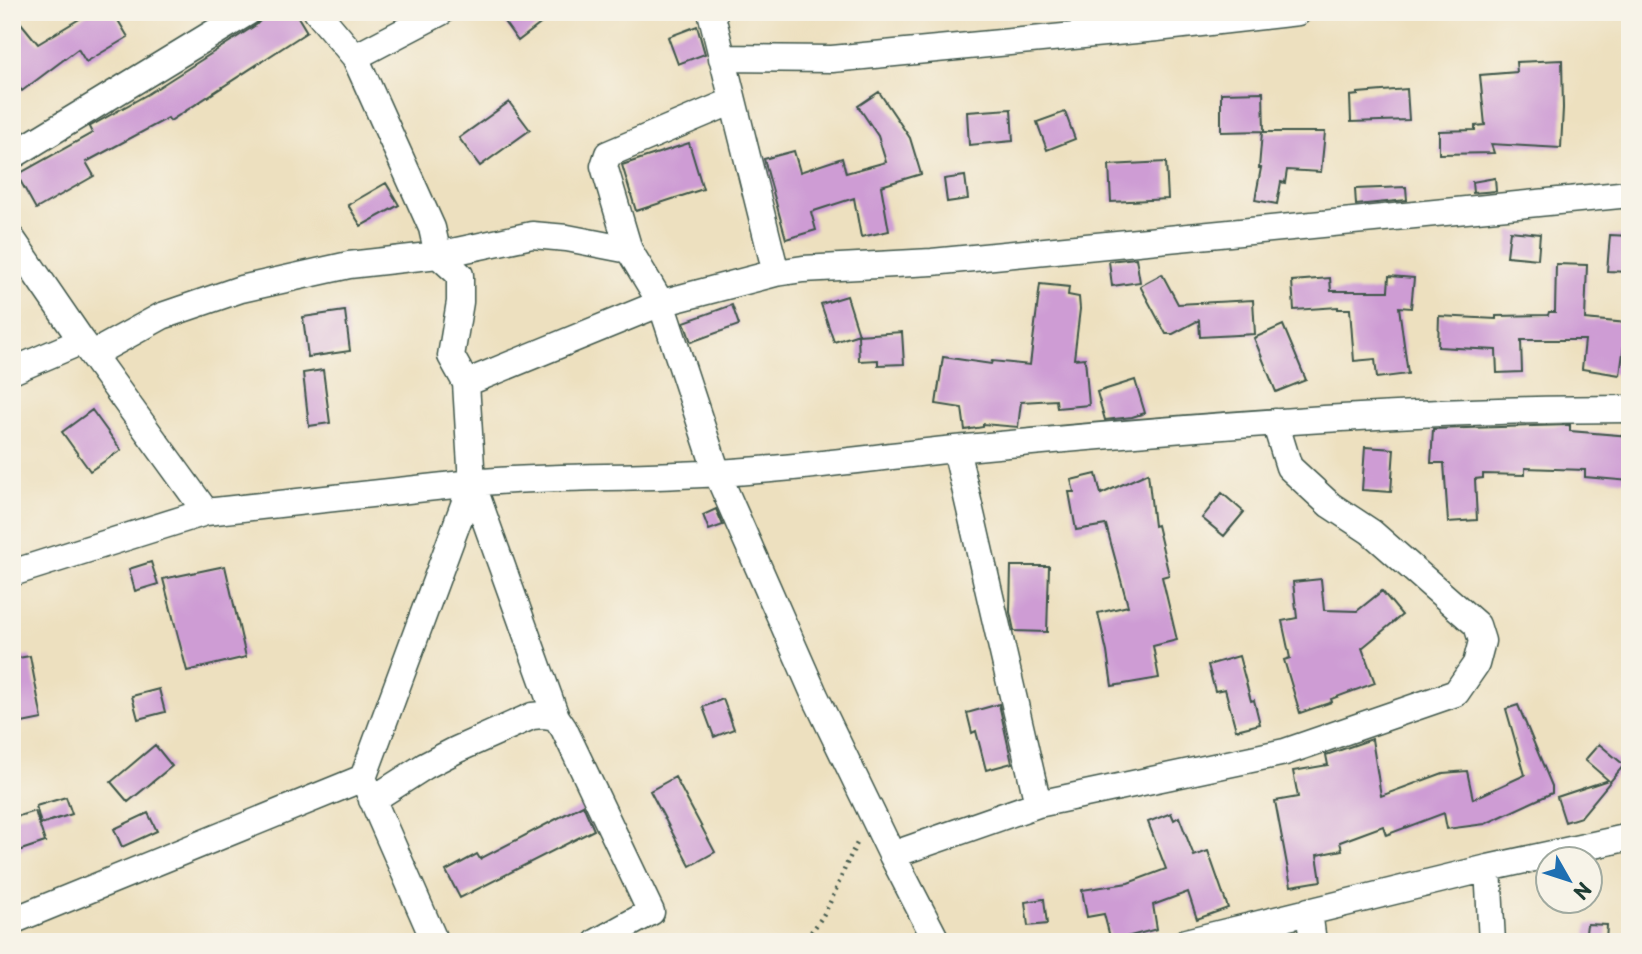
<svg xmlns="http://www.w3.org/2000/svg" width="1642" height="954" font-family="'Playpen Sans',sans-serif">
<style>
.building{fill:#ce9cd4}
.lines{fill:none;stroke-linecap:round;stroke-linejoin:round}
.minor-casing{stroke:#3e5549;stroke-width:29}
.path{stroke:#3e5549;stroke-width:4.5;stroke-dasharray:2 5;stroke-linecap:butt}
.minor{stroke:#fff;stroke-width:26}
</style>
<rect width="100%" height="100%" fill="#f7f3e8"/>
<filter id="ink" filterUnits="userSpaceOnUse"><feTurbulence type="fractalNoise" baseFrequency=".0143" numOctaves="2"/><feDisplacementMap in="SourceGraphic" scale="14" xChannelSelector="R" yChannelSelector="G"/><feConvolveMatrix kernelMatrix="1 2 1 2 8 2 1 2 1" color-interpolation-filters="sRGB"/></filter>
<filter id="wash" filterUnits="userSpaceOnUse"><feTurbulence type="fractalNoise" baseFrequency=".00686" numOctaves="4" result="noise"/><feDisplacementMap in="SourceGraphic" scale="28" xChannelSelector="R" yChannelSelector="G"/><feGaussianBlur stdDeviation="1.57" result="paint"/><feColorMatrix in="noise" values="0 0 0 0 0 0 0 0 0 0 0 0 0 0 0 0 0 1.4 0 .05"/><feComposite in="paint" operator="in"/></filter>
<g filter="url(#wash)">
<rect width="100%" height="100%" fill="#ede0bf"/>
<g id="blocks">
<!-- building -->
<path class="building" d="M12,12L38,44L91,12H113L128,37L86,62L78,49L22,91L12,79Z
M264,12H295L307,32L170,121L168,118L86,162L94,176L36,209L17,175L92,133L89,127L148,94L256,25L261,20Z
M497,12H556L518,41Z
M697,26L705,54L678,64L668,37Z
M1562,60L1563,108L1561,148L1491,144L1494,153L1439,154V131L1475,130V126L1485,125L1480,75L1517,72L1516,62Z
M1407,89L1409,120L1351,122L1350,96L1358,95V93Z
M879,92L910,138L921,174L881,186L889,231L861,237L854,198L811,212L816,230L786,239L764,159L794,151L800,172L842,158L846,173L886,162L878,136L858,106Z
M1263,92L1264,131L1221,132V93Z
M509,102L530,130L480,166L459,138Z
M1011,109L1013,141L969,145L967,112Z
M1065,112L1075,139L1047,150L1037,122Z
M1262,132H1325L1321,172L1287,170L1285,183L1281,182L1277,204L1255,200L1261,168H1259Z
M689,143L703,189L636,211L622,165Z
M1166,162L1168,199L1111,202L1109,165Z
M965,176L968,199L947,202L944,179Z
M1495,178L1496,191L1473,193L1472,182Z
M386,183L399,205L361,226L348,205Z
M1406,187L1407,200L1356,205L1355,189Z
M1510,231L1540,234L1538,259L1507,256Z
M1610,235L1630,236V272L1607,271Z
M1136,258L1140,282L1112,286L1109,261Z
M1556,264L1587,265L1585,319L1627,323L1620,375L1582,369L1585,340H1521L1522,372L1497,373L1496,350L1438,347L1439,316L1496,319V316L1548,315L1549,312H1555Z
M1162,274L1178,304L1253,300L1255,334L1200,337L1199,320L1173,334H1166L1140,286Z
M1389,276L1414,278L1411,308L1399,307L1408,374L1377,378L1375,359L1354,361L1350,309H1338V307L1294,310L1292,281L1330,278L1331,291H1388Z
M1040,284L1069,287L1068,295L1079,297L1080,309L1074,359L1085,358L1089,405L1057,408L1056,400L1021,402L1018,427L983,424V427L965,430L962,408L936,404L943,357L991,364L992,361L1030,365Z
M847,296L859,334L834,342L821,304Z
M732,305L739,325L691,342L684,322Z
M345,311L350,351L308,357L303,317Z
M1283,325L1306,380L1276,392L1254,338Z
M902,332L904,364L878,365V360L859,361L858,335Z
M323,370L330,423L309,426L303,373Z
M1135,380L1145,413L1132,417L1105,420L1097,392Z
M92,410L121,450L90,471L62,432Z
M1570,425V431L1630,436V481L1585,477V470L1525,468V475L1483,474V478L1475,479L1477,520L1448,522L1444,463H1431L1433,429Z
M1365,447L1394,449L1391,492L1362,490Z
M1148,473L1154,526L1157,525L1169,575L1162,577L1177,640L1153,646L1159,678L1112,686L1107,652L1098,613L1128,606L1106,525L1076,530L1069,492H1074L1071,480L1096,474L1101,494Z
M1222,493L1244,512L1224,536L1202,518Z
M716,509L723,525L709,530L703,515Z
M151,562L158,584L135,591L129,569Z
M225,566L246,657L187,671L163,579Z
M1011,566H1049L1047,632L1014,631L1010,612Z
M1321,579L1324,610L1357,611L1382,591L1402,615L1362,648L1375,683L1331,699L1332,702L1300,713L1284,660L1290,658L1282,621L1297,618L1293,582Z
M30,656L42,719L12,725V659Z
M1239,656L1251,701L1254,700L1260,724L1236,730L1225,689L1215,691L1208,665Z
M159,689L165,712L138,719L132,696Z
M723,699L734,729L714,737L703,707Z
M999,704L1012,763L986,770L976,731L972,733L967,713Z
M1518,705L1552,786V793L1485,824L1447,829L1444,813L1386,835L1383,826L1340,842L1342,850L1317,855L1321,881L1291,886L1275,801L1298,797L1293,771L1328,765L1326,755L1372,739L1381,796L1443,773L1467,771L1473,799L1525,775L1506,709Z
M1599,744L1624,765L1581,817L1565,822L1557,797L1608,780L1585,760Z
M155,745L172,766L128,802L111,782Z
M675,777L715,852L690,866L650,791Z
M66,797L72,814L41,824L36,806Z
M583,805L594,830L460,898L446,871L477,854L480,859Z
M35,811L45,842L12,853V818Z
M148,813L157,831L122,847L114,829Z
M1171,813L1174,820L1179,817L1194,856L1208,851L1228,908L1197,919L1188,892L1153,905L1157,929L1111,941L1104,914L1087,917L1082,890L1128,883L1166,869L1148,822Z
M1044,899L1047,924L1028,926L1025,902Z
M1587,924L1607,925L1606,942H1585Z"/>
</g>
</g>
<g filter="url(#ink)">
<use href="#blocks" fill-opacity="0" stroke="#3e5549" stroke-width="2"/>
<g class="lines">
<defs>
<path id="minor" d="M317,12L355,57L432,228L438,255L460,275V302L451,356L466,383L472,483C554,475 636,479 717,473C796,469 876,457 955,449C1179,428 1404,409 1630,409
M711,12L776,273
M355,57L441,12
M722,58L832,59L1157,28L1298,12
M733,101L608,154L604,166L629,250L661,303L717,473L815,696L892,855L937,942
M12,156L248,12
M12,239L82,341L206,512
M93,354L162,316L241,289L349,265L438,255L532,235L567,238L629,250
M12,371L82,341
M466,383L661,303L776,273L803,269L932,262L1630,194
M956,449L1038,804
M472,483L556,717
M12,573L206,512L472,483
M372,800L425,766L456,750L532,716L543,715L556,717L564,729L651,912L597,942
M892,855L1038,804L1285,752L1456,693L1476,664L1482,641L1477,625L1371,532L1330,505L1289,467L1275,422
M1488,868L1492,942
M1309,911L1313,942
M12,921L363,778
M435,942L363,778L472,483
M1186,942L1488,868L1630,837"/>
</defs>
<!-- minor casing -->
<use href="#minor" class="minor-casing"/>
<!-- path -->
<path class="path" d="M801,942C833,914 838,875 859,840"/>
<!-- minor -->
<use href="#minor" class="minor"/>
</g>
</g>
<!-- margin -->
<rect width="1642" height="954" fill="none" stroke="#f7f3e8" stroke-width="42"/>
<!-- north arrow -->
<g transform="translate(1569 880) rotate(129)"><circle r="33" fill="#f7f3e8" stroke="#a1aaa0" stroke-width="2"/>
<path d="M0-5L12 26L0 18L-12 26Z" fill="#1f6fb2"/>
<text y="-10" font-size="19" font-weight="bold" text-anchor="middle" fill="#1f3d34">N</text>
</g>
</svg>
